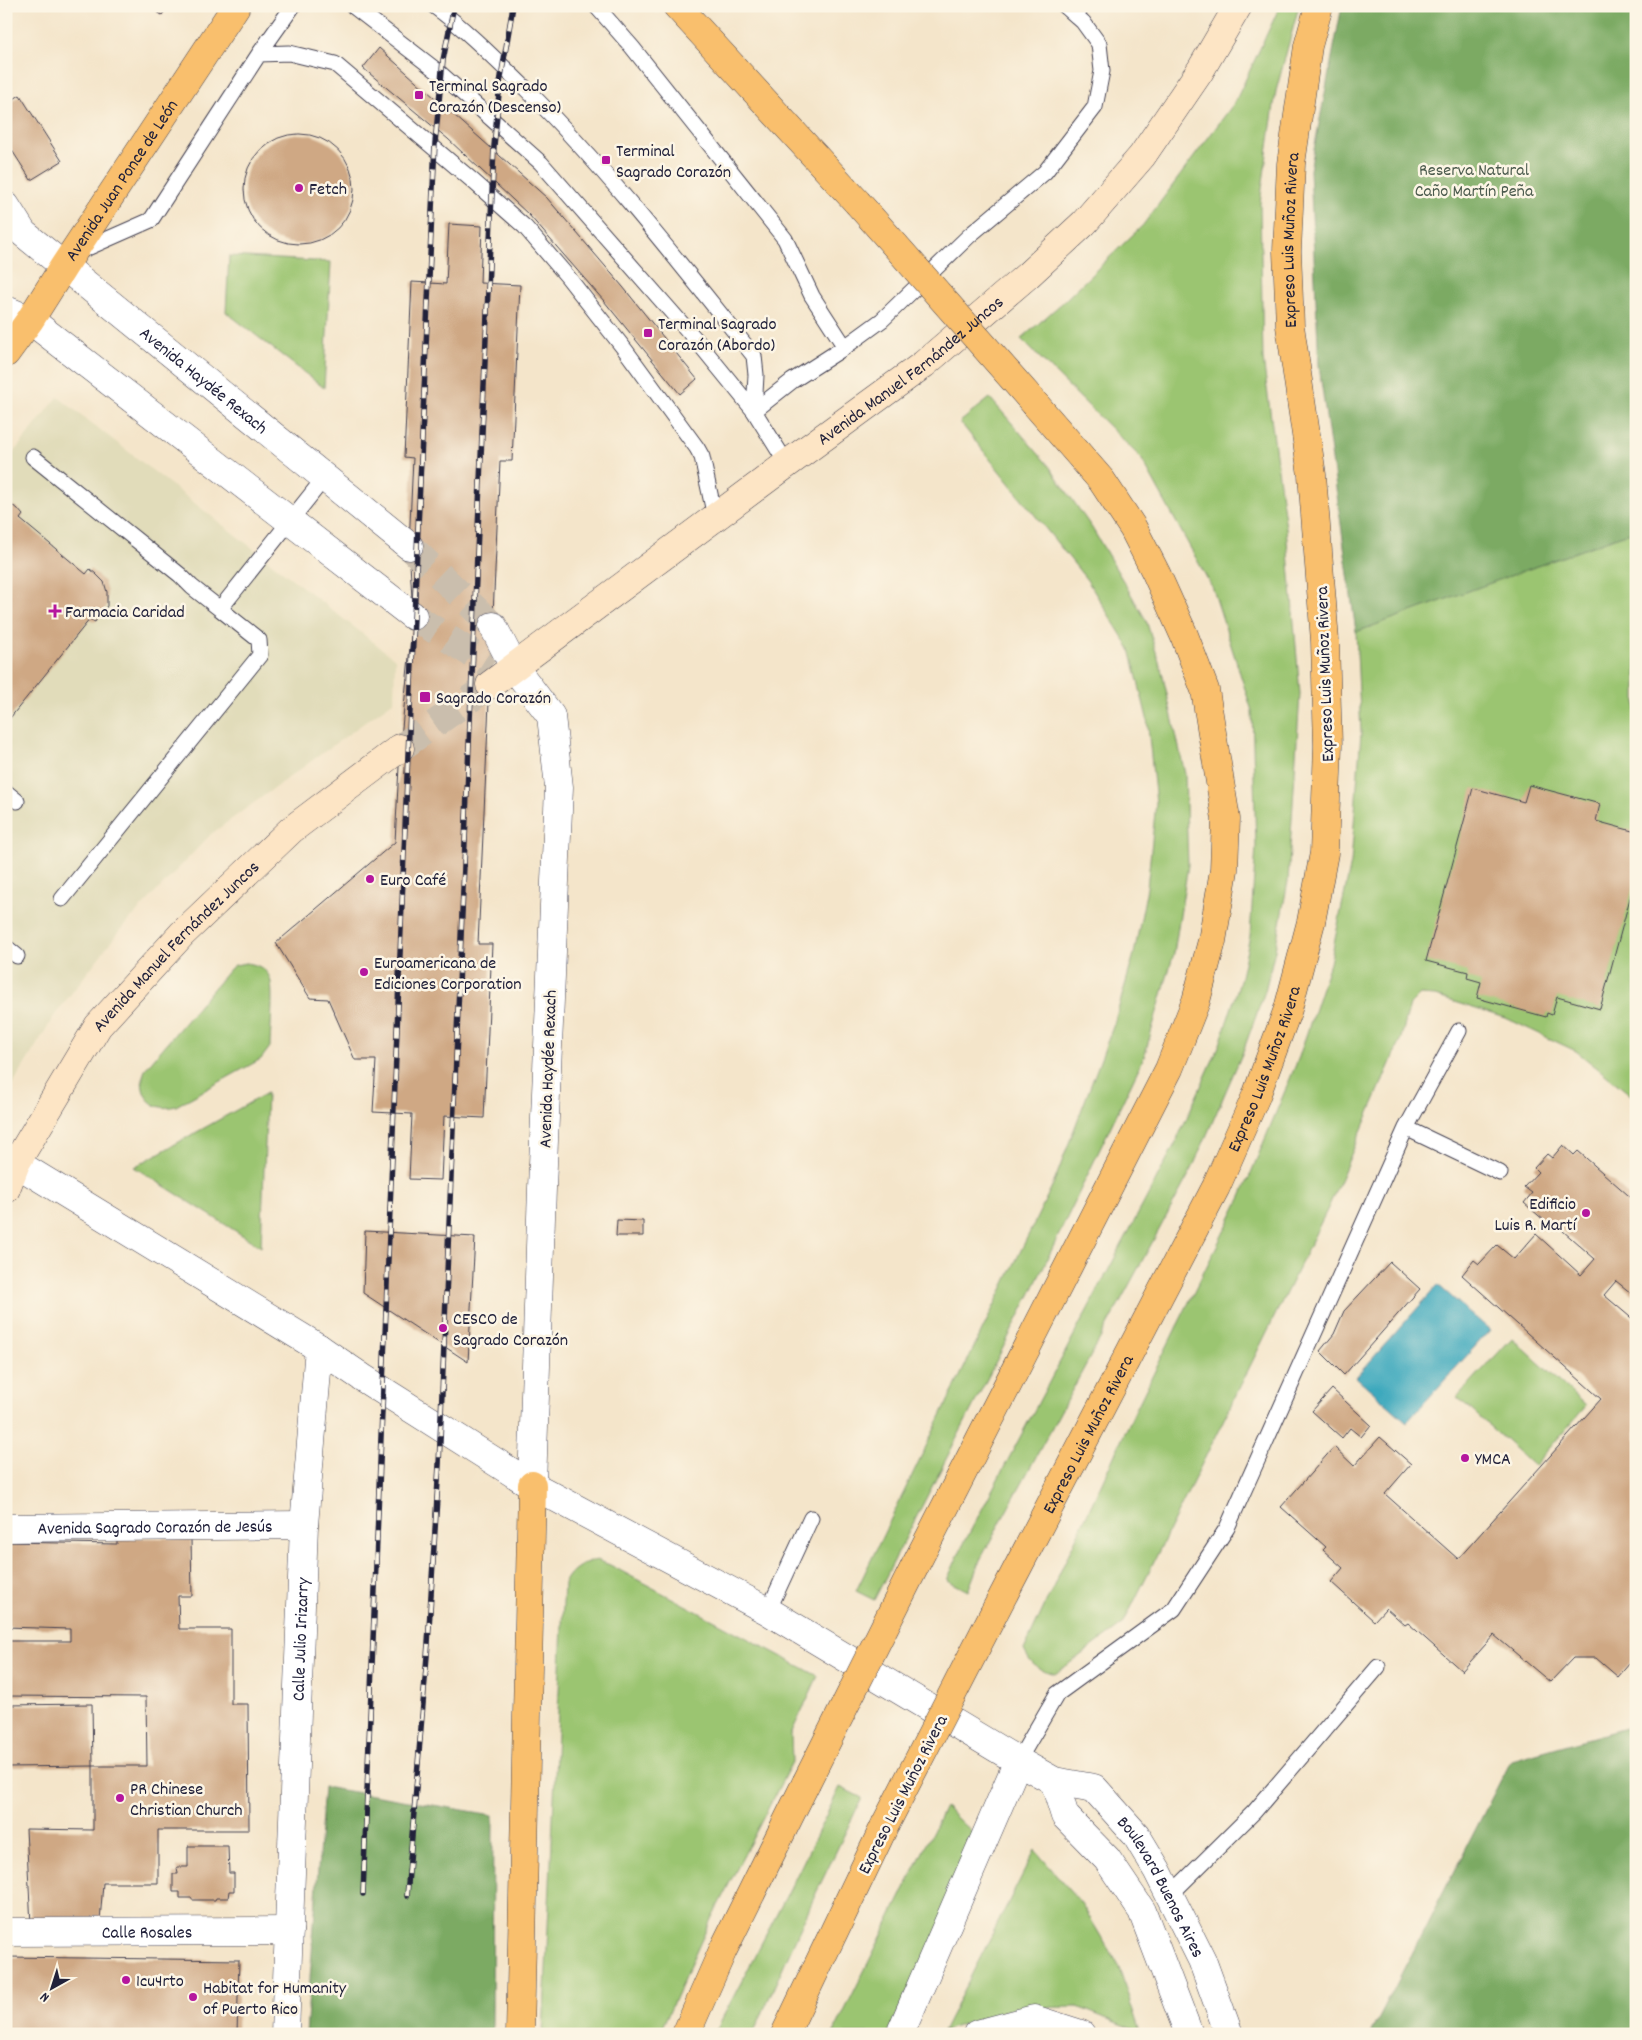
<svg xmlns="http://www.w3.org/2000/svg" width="1642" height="2040" font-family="Dekko,sans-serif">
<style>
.built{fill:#e1dcba}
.green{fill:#9bc571;stroke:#5e7456}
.forest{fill:#7caa63;stroke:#4f664f}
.water{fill:#3da9bd;stroke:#30667c}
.building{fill:#cfa884}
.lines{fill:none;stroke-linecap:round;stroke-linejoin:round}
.minor-tunnel{stroke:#cabead;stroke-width:28;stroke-dasharray:28 14;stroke-linecap:butt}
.secondary-tunnel{stroke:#cabead;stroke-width:28;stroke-dasharray:28 14;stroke-linecap:butt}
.service-casing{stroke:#423f50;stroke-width:17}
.minor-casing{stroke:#423f50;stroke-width:29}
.tertiary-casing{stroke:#423f50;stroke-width:29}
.secondary-casing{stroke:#423f50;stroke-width:29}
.primary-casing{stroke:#423f50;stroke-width:29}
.motorway-casing{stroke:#423f50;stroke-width:29}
.service{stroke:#fff;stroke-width:15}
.minor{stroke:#fff;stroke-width:28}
.tertiary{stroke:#fff;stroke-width:28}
.secondary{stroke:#fde5c5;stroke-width:28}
.primary{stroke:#f9bf6d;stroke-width:28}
.motorway{stroke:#f9bf6d;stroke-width:28}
.rail-casing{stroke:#22223b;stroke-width:5.5}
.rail{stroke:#fcf5e5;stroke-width:4;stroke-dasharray:11;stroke-linecap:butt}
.motorway-bridge-casing{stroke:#423f50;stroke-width:29;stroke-linecap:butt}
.motorway-bridge{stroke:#f9bf6d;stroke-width:28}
.poi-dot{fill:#b5179e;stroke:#fcf5e5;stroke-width:2}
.labels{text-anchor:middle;stroke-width:5;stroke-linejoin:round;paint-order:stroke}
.poi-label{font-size:18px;fill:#22223b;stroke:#fcf5e5;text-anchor:start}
.park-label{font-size:18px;fill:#4c5b4e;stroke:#fcf5e5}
.street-label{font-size:18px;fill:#22223b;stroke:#fcf5e5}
</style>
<rect width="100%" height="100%" fill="#fcf5e5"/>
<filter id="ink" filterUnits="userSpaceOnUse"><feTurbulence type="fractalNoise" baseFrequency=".02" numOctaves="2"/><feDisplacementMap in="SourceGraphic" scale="10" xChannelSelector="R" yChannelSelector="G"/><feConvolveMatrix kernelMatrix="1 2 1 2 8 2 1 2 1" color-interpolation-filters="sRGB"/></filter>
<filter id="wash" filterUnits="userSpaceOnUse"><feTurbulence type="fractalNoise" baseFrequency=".0096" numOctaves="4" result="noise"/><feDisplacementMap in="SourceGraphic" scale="20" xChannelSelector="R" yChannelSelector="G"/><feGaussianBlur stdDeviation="1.12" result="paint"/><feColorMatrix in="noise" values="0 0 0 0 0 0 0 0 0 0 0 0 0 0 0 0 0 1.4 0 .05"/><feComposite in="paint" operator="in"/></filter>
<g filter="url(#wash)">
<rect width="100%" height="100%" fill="#f4e5ca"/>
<!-- built -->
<path class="built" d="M58,397L395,659L394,701L211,834L120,930L54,1016L6,1096V462Z"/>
<!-- green -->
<path class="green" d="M1280,6H1299L1276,91L1260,203L1263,359L1286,528L1300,694L1288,881L1275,950L1265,991L1242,1054L1192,1169L980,1560L968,1591L947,1580L961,1549L1175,1144L1220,1044L1240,981L1250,936L1256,846L1252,711L1213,589L1141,458L1021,339L1062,303L1143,225L1235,102Z
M229,256L331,262L324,388L226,312Z
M990,398L1049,466L1092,528L1146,620L1161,668L1185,774L1188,865L1174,953L1144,1057L1031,1293L874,1600L856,1591L1055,1180L1114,1024L1134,954L1147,888L1156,803L1147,718L1130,649L1087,580L960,422Z
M1636,530V1099L1576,1051L1508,1019L1435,996L1420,995L1410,1005L1401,1038L1329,1206L1123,1624L1055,1674C1038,1669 1032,1667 1024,1650L1135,1411L1241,1197L1299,1057L1330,963L1351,863L1361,733L1356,632Z
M246,963C255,964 264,967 269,976C275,987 270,1033 270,1047L261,1059L176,1106C150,1114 135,1090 146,1068L230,969L235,965Z
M267,1093L261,1247L134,1167Z
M1512,1338L1586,1406L1534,1466L1457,1397Z
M597,1560L610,1565L818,1676L791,1734L792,1762L712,1917L659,2034H543L564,1583C572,1569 581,1564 597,1560Z
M840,1787L862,1798L817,1891L753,2034H714L792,1885Z
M945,1807L982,1842L888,2034H833Z
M1035,1850L1081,1903L1118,1965L1140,2032L1078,2007L1014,2008L943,2031Z"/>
<!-- forest -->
<path class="forest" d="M1342,6H1636V530L1356,632L1319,366L1310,170Z
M1636,1725V2034H1371L1511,1760Z
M324,1787L493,1815L492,2034H306Z"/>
<!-- water -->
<path class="water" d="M1438,1285L1490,1330L1407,1422L1356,1377Z"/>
<g id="blocks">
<!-- building -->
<path class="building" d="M148,6H168L162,15Z
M379,48L547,198L623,287L697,379L680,394L604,301L529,215L448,139L363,68Z
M20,95L62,161L31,180L6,141V104Z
M244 189a55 55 0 1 1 110 0a55 55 0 1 1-110 0Z
M449,224L482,226L480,283L520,285L512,461H500L478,944H492L484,1118L444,1116L441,1180L409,1179L412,1114L373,1112L376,1060H355L328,999L310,998L276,943L395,842L400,748L413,616L409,546L413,458L404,457L412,282L446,284Z
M6,503L17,508L23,515L20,519L86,574L90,569L96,574L104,582L107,592V606L100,615L95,622L90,619L6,723Z
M1529,785L1600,804L1596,821L1636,832V876L1600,1009L1557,997L1552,1015L1547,1013L1546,1017L1477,998L1481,982L1467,978L1468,972L1426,961L1473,788L1524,802Z
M1563,1145L1574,1155L1578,1151L1636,1202V1297L1616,1281L1604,1295L1636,1322V1607L1634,1609L1636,1610V1656L1618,1677L1596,1658H1573L1550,1682L1494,1635L1462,1671L1408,1623L1405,1625L1386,1608L1374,1621L1331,1582L1343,1568L1323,1550L1326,1547L1281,1507L1334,1447L1354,1466L1380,1437L1411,1464L1385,1494L1458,1559L1601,1399L1462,1275L1474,1260L1479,1264L1497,1245L1514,1259L1536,1234L1581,1275L1595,1259L1555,1224L1552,1227L1524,1203L1532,1193L1524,1187L1538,1172L1534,1168L1547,1154L1552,1158Z
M617,1220L643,1221V1236H616Z
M365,1231L475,1237L468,1362L363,1293Z
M1390,1262L1420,1289L1344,1375L1320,1351L1334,1334L1344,1311Z
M1332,1389L1371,1425L1361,1437L1350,1428L1342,1438L1312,1411Z
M117,1538H191L192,1596H178L179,1629H231V1704H248L249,1830H158V1883H103L100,1921L31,1925L26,1829L93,1830V1766H147L146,1697L6,1696V1641H70V1629L6,1627V1542L117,1544Z
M92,1704L93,1766L6,1767V1705Z
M188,1846H228L229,1873H234V1891H229L228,1898H216L215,1900H192V1898H180V1892H173V1874H178L177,1867H188Z
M6,1957L239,1960L237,2034H6Z"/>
</g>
</g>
<g filter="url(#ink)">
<use href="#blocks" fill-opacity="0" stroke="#423f50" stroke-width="1"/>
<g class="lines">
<!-- minor-tunnel -->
<path class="minor-tunnel" d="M409,546L493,626
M413,616L491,666"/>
<!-- secondary-tunnel -->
<path class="secondary-tunnel" d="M400,748L490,685"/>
<defs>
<path id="service" d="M353,6L441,74L541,163L697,341L754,411L787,464
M434,6C468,31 497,61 527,90C610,173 681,265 754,356L756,375L754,411
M596,6L632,47L785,239L812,296L845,347L792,381L754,411
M259,54L289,53L335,64L473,181L525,227L567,276L626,351L697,448L702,457L715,517
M76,253L151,220L259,54L293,6
M845,347L882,320L970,235L1045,172L1095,107L1102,71L1099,44L1083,22L1065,6
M33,457L180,575L192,587L220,609
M6,792L17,801
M62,899L260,655L259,640L220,609L325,477
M6,947L17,956
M1406,1128L1500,1173
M768,1611L811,1518
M1018,1761L1057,1694L1174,1609L1227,1528L1406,1128L1459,1031
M1169,1896L1254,1812L1378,1667"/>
<g id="minor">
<path id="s1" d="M6,206L23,233L409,546"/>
<path d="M6,310L30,320L413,616"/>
<path d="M493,626L514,667L551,716L559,787L542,1188L532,1485"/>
<path id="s2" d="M6,1528L304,1525"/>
<path id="s3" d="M1018,1761L1054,1781L1094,1788L1136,1835L1157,1870L1202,1960L1229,2034"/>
<path d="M1054,1781L1065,1816L1107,1859L1142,1911L1189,2034"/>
<path id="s4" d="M6,1932L289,1931"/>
<path id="s5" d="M285,2034L304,1525L319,1348"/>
</g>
<path id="tertiary" d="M6,1162L16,1163L319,1348L363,1378L532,1485L768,1611L1018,1761L900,2034
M977,2034L1034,2019L1081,2034"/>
<g id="secondary">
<path id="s6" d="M490,685L787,464L924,364L1028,275L1084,223L1142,156L1200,71L1238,6"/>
<path id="s7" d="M6,1189L16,1163L98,1026L182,934L291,830L400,748"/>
</g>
<g id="primary">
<path id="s8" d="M6,353L30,320L64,266L236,6"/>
</g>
<g id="motorway">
<path d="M677,6L857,202"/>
<path d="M915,1566L1169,1069L1196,1001L1212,941L1224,870L1226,819L1205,690L1184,635L1156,573L1133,528L1102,481L1036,405"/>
<path id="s9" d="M994,1613L1216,1187L1256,1096L1288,1009L1311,922L1324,853L1328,746L1325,641L1312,475L1290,326L1287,251L1291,164L1308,46L1319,6"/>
<path d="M520,2034L532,1485"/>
<path d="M686,2034L723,1950L806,1783"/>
<path d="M785,2034L885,1825"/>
</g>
</defs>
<!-- service casing -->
<use href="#service" class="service-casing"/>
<!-- minor casing -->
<use href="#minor" class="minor-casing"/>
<!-- tertiary casing -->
<use href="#tertiary" class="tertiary-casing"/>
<!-- secondary casing -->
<use href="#secondary" class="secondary-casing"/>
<!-- primary casing -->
<use href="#primary" class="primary-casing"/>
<!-- motorway casing -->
<use href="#motorway" class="motorway-casing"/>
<!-- service -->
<use href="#service" class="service"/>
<!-- minor -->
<use href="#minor" class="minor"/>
<!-- tertiary -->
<use href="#tertiary" class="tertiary"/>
<!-- secondary -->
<use href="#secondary" class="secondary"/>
<!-- primary -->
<use href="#primary" class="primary"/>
<!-- motorway -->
<use href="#motorway" class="motorway"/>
<defs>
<path id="rail" d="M363,1894L407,777L435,143L443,60L454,6
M407,1896L428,1644L439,1465L494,146L500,83L513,6"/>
</defs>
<!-- rail casing -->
<use href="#rail" class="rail-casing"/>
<!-- rail -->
<use href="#rail" class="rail"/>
<defs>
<path id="motorway-bridge" d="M857,202L1036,405
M806,1783L915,1566
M885,1825L994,1613"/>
</defs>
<!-- motorway-bridge casing -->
<use href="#motorway-bridge" class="motorway-bridge-casing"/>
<!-- motorway-bridge -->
<use href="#motorway-bridge" class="motorway-bridge"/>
</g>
</g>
<!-- markers -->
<g class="poi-dot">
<rect x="414" y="90" width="10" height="10" rx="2.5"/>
<rect x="601" y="155" width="10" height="10" rx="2.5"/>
<circle cx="299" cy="188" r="5"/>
<rect x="643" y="328" width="10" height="10" rx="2.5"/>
<path d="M52.5 603.5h5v5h5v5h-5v5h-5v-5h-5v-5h5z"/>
<rect x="419" y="691" width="12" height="12" rx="2.5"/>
<circle cx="370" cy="879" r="5"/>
<circle cx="364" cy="972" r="5"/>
<circle cx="1586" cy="1213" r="5"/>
<circle cx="443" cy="1328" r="5"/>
<circle cx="1465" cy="1458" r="5"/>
<circle cx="120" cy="1798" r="5"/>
<circle cx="126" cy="1980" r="5"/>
<circle cx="193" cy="1997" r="5"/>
</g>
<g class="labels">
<!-- poi labels -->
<g class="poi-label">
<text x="429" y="91">Terminal Sagrado<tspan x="429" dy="21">Corazón (Descenso)</tspan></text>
<text x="616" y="156">Terminal<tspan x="616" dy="21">Sagrado Corazón</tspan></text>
<text x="309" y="194">Fetch</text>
<text x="658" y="329">Terminal Sagrado<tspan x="658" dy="21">Corazón (Abordo)</tspan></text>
<text x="65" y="617">Farmacia Caridad</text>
<text x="436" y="703">Sagrado Corazón</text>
<text x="380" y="885">Euro Café</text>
<text x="374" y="968">Euroamericana de<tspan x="374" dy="21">Ediciones Corporation</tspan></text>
<text x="1576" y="1209" text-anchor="end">Edificio<tspan x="1576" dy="21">Luis R. Martí</tspan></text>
<text x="453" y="1324">CESCO de<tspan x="453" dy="21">Sagrado Corazón</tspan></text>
<text x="1475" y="1464">YMCA</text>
<text x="130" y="1794">PR Chinese<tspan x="130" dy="21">Christian Church</tspan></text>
<text x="136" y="1986">1cu4rto</text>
<text x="203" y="1993">Habitat for Humanity<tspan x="203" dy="21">of Puerto Rico</tspan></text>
</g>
<!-- park labels -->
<g class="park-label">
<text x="1474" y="175">Reserva Natural<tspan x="1474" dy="21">Caño Martín Peña</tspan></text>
</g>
<!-- street labels -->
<g class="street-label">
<text dy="6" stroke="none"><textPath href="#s8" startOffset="208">Avenida Juan Ponce de León</textPath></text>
<text dy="6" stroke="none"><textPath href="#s9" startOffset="1448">Expreso Luis Muñoz Rivera</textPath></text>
<text dy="6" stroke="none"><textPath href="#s6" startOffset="525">Avenida Manuel Fernández Juncos</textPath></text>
<text dy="6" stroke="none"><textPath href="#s1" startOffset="265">Avenida Haydée Rexach</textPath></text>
<text transform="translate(1324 674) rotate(-92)" y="6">Expreso Luis Muñoz Rivera</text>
<text dy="6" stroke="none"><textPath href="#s7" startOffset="299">Avenida Manuel Fernández Juncos</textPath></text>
<text transform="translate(547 1069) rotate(-88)" y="6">Avenida Haydée Rexach</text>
<text dy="6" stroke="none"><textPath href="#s9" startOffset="608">Expreso Luis Muñoz Rivera</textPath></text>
<text dy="6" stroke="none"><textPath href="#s9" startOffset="202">Expreso Luis Muñoz Rivera</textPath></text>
<text dy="6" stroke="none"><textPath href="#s2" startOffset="149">Avenida Sagrado Corazón de Jesús</textPath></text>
<text dy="6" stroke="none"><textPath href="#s5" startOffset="395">Calle Julio Irizarry</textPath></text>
<text transform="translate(902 1794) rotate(-63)" y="6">Expreso Luis Muñoz Rivera</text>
<text dy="6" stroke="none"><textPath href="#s3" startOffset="202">Boulevard Buenos Aires</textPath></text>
<text dy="6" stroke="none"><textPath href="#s4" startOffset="141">Calle Rosales</textPath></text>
</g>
</g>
<!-- margin -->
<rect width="1642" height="2040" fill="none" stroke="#fcf5e5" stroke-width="25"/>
<!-- north arrow -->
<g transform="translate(52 1988) rotate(219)" stroke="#fcf5e5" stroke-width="4" paint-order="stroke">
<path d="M0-4L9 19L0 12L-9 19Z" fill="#22223b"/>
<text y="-8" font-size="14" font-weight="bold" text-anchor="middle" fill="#22223b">N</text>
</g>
</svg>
